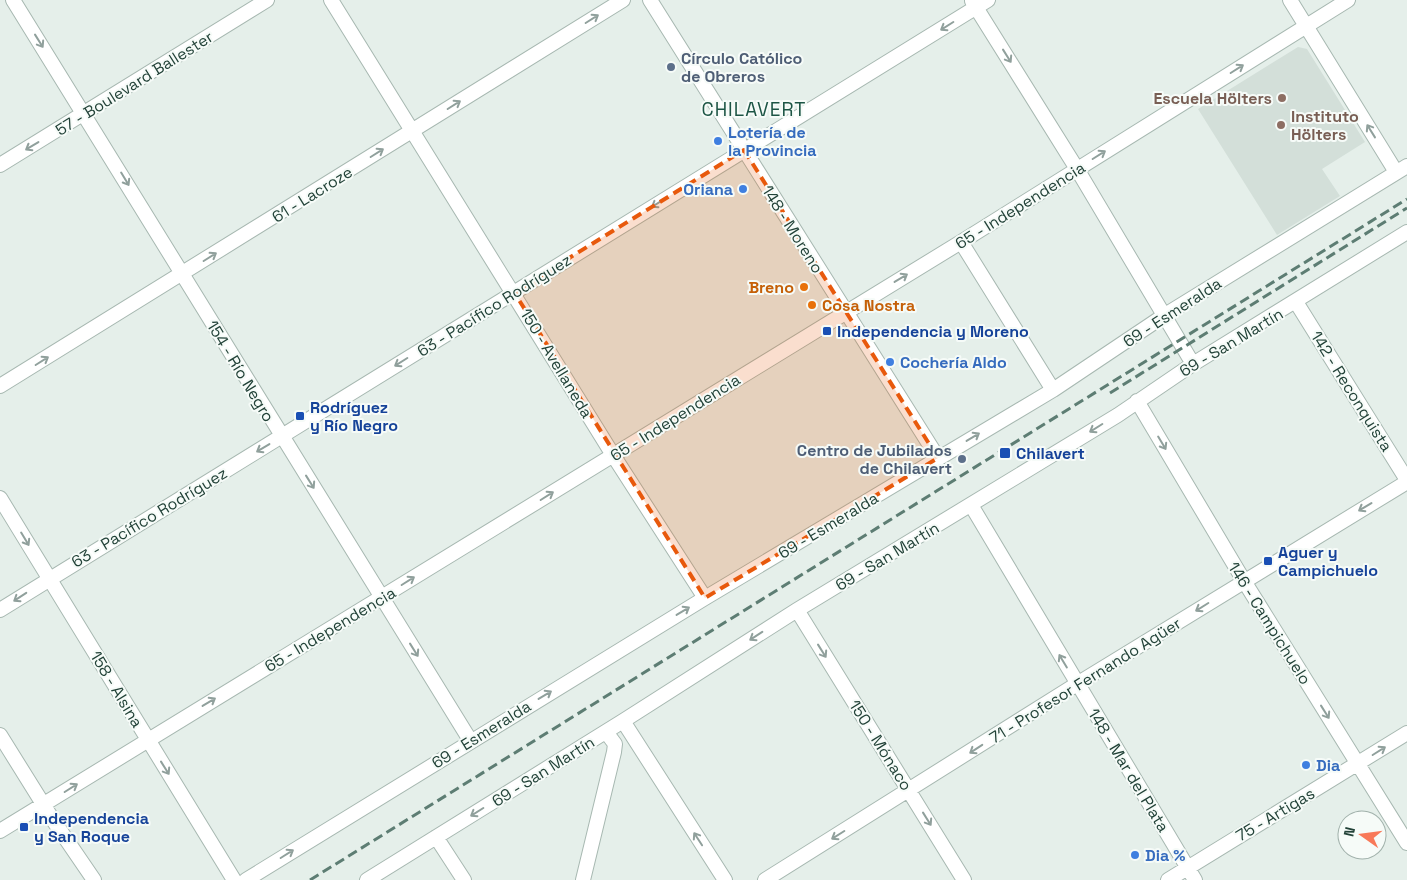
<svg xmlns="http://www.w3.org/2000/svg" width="1407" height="880" font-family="'Space Grotesk',sans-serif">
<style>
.built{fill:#d3dfd9}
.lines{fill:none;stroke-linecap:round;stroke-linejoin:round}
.minor-casing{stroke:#a7b8b1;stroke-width:16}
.minor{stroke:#fff;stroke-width:14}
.rail{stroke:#5d7d73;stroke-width:3;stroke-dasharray:10 5;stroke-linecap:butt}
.oneway{stroke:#90a09c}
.marked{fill:#e8590c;fill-opacity:0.2;stroke:#e8590c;stroke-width:4;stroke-dasharray:10 6;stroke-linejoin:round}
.service-dot{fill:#5c6f8a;stroke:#f6fbf8;stroke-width:2}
.education-dot{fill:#8d6e63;stroke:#f6fbf8;stroke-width:2}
.shop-dot{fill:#3f7fe0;stroke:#f6fbf8;stroke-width:2}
.food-dot{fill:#e8710a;stroke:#f6fbf8;stroke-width:2}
.transit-dot{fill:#1a4fb4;stroke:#f6fbf8;stroke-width:2}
.labels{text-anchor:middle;stroke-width:4;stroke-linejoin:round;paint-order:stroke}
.service-label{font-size:16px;font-weight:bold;fill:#4e5e75;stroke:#f6fbf8;text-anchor:start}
.street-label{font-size:16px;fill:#224238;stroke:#f6fbf8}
.education-label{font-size:16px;font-weight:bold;fill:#785e54;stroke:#f6fbf8;text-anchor:end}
.shop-label{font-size:16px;font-weight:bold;fill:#366cbe;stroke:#f6fbf8;text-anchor:start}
.food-label{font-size:16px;font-weight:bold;fill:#c56008;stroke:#f6fbf8;text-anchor:end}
.transit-label{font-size:16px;font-weight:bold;fill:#164399;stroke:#f6fbf8;text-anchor:start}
.quarter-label{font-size:19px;letter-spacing:1px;fill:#1d5545;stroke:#f6fbf8}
</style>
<rect width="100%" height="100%" fill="#e5efea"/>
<!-- built -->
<path class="built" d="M1298,47L1307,49L1365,142L1322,169L1340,196L1277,235L1198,109Z"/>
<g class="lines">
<defs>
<path id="minor" d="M13,0L470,740
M331,0L613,455L705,598
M650,0L938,458
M1290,0L1396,172
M972,1L1077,169L1193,364
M0,165L267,0
M961,242L1053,390
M1296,302L1407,480
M0,386L623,0
M1137,401L1244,581L1407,843
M0,498L234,880
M971,505L1195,880
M0,610L988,0
M797,610L964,880
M623,721L725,880
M0,735L53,820L94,880
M0,831L961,242L1348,0
M436,837L464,880
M246,880L705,598L1053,390L1165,315L1407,166
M367,880L623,721L797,610L1118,415L1193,364L1407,232
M583,880L614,752L615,744L606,732
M765,880L1077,684L1407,482
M1168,880L1407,733"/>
</defs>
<!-- minor casing -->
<use href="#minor" class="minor-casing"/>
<!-- minor -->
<use href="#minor" class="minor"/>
<!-- rail -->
<path class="rail" d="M1110,393L1407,208
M310,880L1407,199"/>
</g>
<!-- one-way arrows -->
<defs><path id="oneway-shaft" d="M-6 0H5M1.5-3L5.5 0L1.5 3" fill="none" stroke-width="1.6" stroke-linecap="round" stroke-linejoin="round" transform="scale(1.25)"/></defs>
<g class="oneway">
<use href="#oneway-shaft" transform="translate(592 19) rotate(-32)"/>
<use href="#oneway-shaft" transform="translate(947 26) rotate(148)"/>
<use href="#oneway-shaft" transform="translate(39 41) rotate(58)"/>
<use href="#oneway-shaft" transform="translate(1007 56) rotate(58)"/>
<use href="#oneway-shaft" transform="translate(1237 69) rotate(-32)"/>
<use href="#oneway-shaft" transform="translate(454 105) rotate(-32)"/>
<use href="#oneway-shaft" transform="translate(1371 131) rotate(-122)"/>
<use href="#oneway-shaft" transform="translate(32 146) rotate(149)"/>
<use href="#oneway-shaft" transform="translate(377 153) rotate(-32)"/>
<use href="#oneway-shaft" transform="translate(1099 155) rotate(-32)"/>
<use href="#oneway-shaft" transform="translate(125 179) rotate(59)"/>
<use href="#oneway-shaft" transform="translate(658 203) rotate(148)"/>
<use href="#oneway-shaft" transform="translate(210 257) rotate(-32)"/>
<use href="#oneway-shaft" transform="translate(901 278) rotate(-31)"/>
<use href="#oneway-shaft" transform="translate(42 361) rotate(-32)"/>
<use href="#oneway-shaft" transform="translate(401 362) rotate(148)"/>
<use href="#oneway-shaft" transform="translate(1096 428) rotate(148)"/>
<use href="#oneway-shaft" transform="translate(973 437) rotate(-31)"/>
<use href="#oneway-shaft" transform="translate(1162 443) rotate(59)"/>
<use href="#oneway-shaft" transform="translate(263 448) rotate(149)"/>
<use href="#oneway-shaft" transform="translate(310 482) rotate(58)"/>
<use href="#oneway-shaft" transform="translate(547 496) rotate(-32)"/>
<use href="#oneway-shaft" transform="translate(1365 507) rotate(149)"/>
<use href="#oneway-shaft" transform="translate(25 539) rotate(59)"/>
<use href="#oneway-shaft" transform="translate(408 581) rotate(-32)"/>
<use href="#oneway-shaft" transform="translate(20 597) rotate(147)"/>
<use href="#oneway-shaft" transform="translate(1202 607) rotate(148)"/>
<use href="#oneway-shaft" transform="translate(683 611) rotate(-31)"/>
<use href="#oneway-shaft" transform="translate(756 636) rotate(147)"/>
<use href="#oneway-shaft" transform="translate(414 650) rotate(58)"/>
<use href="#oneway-shaft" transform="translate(822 651) rotate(58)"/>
<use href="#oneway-shaft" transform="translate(1063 661) rotate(-121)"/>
<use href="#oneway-shaft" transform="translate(545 695) rotate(-31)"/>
<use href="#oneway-shaft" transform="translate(209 702) rotate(-31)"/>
<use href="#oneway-shaft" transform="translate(1325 712) rotate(58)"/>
<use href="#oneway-shaft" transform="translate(976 749) rotate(147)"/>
<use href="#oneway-shaft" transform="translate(1379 751) rotate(-32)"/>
<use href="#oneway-shaft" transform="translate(165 768) rotate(58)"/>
<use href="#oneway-shaft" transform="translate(71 788) rotate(-32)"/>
<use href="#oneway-shaft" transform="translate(477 812) rotate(148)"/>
<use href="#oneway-shaft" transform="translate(927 819) rotate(58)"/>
<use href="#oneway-shaft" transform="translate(838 835) rotate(148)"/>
<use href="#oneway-shaft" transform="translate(698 839) rotate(-123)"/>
<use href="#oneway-shaft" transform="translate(287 854) rotate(-32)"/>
</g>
<!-- marked area -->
<path class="marked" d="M744,150L938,458L705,598L514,292Z"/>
<!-- markers -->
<g class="service-dot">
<circle cx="671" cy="67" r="5"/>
<circle cx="962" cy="459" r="5"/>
</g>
<g class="education-dot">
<circle cx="1282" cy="98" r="5"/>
<circle cx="1281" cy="125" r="5"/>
</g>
<g class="shop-dot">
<circle cx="718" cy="141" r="5"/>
<circle cx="743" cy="189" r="5"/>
<circle cx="890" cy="362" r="5"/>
<circle cx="1306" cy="765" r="5"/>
<circle cx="1135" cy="855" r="5"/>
</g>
<g class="food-dot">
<circle cx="804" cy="287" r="5"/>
<circle cx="812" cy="305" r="5"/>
</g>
<g class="transit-dot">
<rect x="822" y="326" width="10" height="10" rx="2.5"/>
<rect x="295" y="411" width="10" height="10" rx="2.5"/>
<rect x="999" y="447" width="12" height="12" rx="2.5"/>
<rect x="1263" y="556" width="10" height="10" rx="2.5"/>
<rect x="19" y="822" width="10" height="10" rx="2.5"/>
</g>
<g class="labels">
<!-- service labels -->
<g class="service-label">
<text x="681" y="64">Círculo Católico<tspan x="681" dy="18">de Obreros</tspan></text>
<text x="952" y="456" text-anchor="end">Centro de Jubilados<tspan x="952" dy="18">de Chilavert</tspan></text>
</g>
<!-- street labels -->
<g class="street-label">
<text transform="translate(134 83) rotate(-32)" y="6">57 - Boulevard Ballester</text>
<text transform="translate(312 194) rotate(-32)" y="6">61 - Lacroze</text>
<text transform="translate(1020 205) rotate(-32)" y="6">65 - Independencia</text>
<text transform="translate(793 229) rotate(58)" y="6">148 - Moreno</text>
<text transform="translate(494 305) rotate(-32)" y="6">63 - Pacífico Rodríguez</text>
<text transform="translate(1172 312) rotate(-33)" y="6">69 - Esmeralda</text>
<text transform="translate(1231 342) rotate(-31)" y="6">69 - San Martín</text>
<text transform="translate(557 363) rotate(59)" y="6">150 - Avellaneda</text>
<text transform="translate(241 371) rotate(59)" y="6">154 - Río Negro</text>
<text transform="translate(1352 391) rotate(58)" y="6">142 - Reconquista</text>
<text transform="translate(675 417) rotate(-32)" y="6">65 - Independencia</text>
<text transform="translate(149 517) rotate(-31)" y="6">63 - Pacífico Rodríguez</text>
<text transform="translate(828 525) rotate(-31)" y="6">69 - Esmeralda</text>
<text transform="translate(887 556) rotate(-31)" y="6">69 - San Martín</text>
<text transform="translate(1270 623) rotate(58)" y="6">146 - Campichuelo</text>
<text transform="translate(330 629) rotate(-31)" y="6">65 - Independencia</text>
<text transform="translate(1085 680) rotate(-32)" y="6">71 - Profesor Fernando Agüer</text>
<text transform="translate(117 689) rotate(59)" y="6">158 - Alsina</text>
<text transform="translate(481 734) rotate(-32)" y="6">69 - Esmeralda</text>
<text transform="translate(881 745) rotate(58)" y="6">150 - Mónaco</text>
<text transform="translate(1129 770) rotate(59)" y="6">148 - Mar del Plata</text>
<text transform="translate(543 771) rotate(-32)" y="6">69 - San Martín</text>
<text transform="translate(1275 814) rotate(-31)" y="6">75 - Artigas</text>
</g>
<!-- education labels -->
<g class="education-label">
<text x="1272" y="104">Escuela Hölters</text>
<text x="1291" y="122" text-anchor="start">Instituto<tspan x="1291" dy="18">Hölters</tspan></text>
</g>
<!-- shop labels -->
<g class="shop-label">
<text x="728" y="138">Lotería de<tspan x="728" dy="18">la Provincia</tspan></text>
<text x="733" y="195" text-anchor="end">Oriana</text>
<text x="900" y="368">Cochería Aldo</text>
<text x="1316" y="771">Dia</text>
<text x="1145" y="861">Dia %</text>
</g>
<!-- food labels -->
<g class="food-label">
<text x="794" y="293">Breno</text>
<text x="822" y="311" text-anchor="start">Cosa Nostra</text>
</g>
<!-- transit labels -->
<g class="transit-label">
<text x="837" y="337">Independencia y Moreno</text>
<text x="310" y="413">Rodríguez<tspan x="310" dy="18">y Río Negro</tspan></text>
<text x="1016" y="459">Chilavert</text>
<text x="1278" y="558">Aguer y<tspan x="1278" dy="18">Campichuelo</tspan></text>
<text x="34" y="824">Independencia<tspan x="34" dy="18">y San Roque</tspan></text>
</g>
<!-- quarter labels -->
<g class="quarter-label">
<text x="754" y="116">CHILAVERT</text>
</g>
</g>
<!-- north arrow -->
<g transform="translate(1362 835) rotate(284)"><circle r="24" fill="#f6fbf8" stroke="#a1b1ab"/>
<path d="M0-4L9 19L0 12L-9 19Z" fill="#f87959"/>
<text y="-8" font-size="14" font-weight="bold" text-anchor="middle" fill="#224238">N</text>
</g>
</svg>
